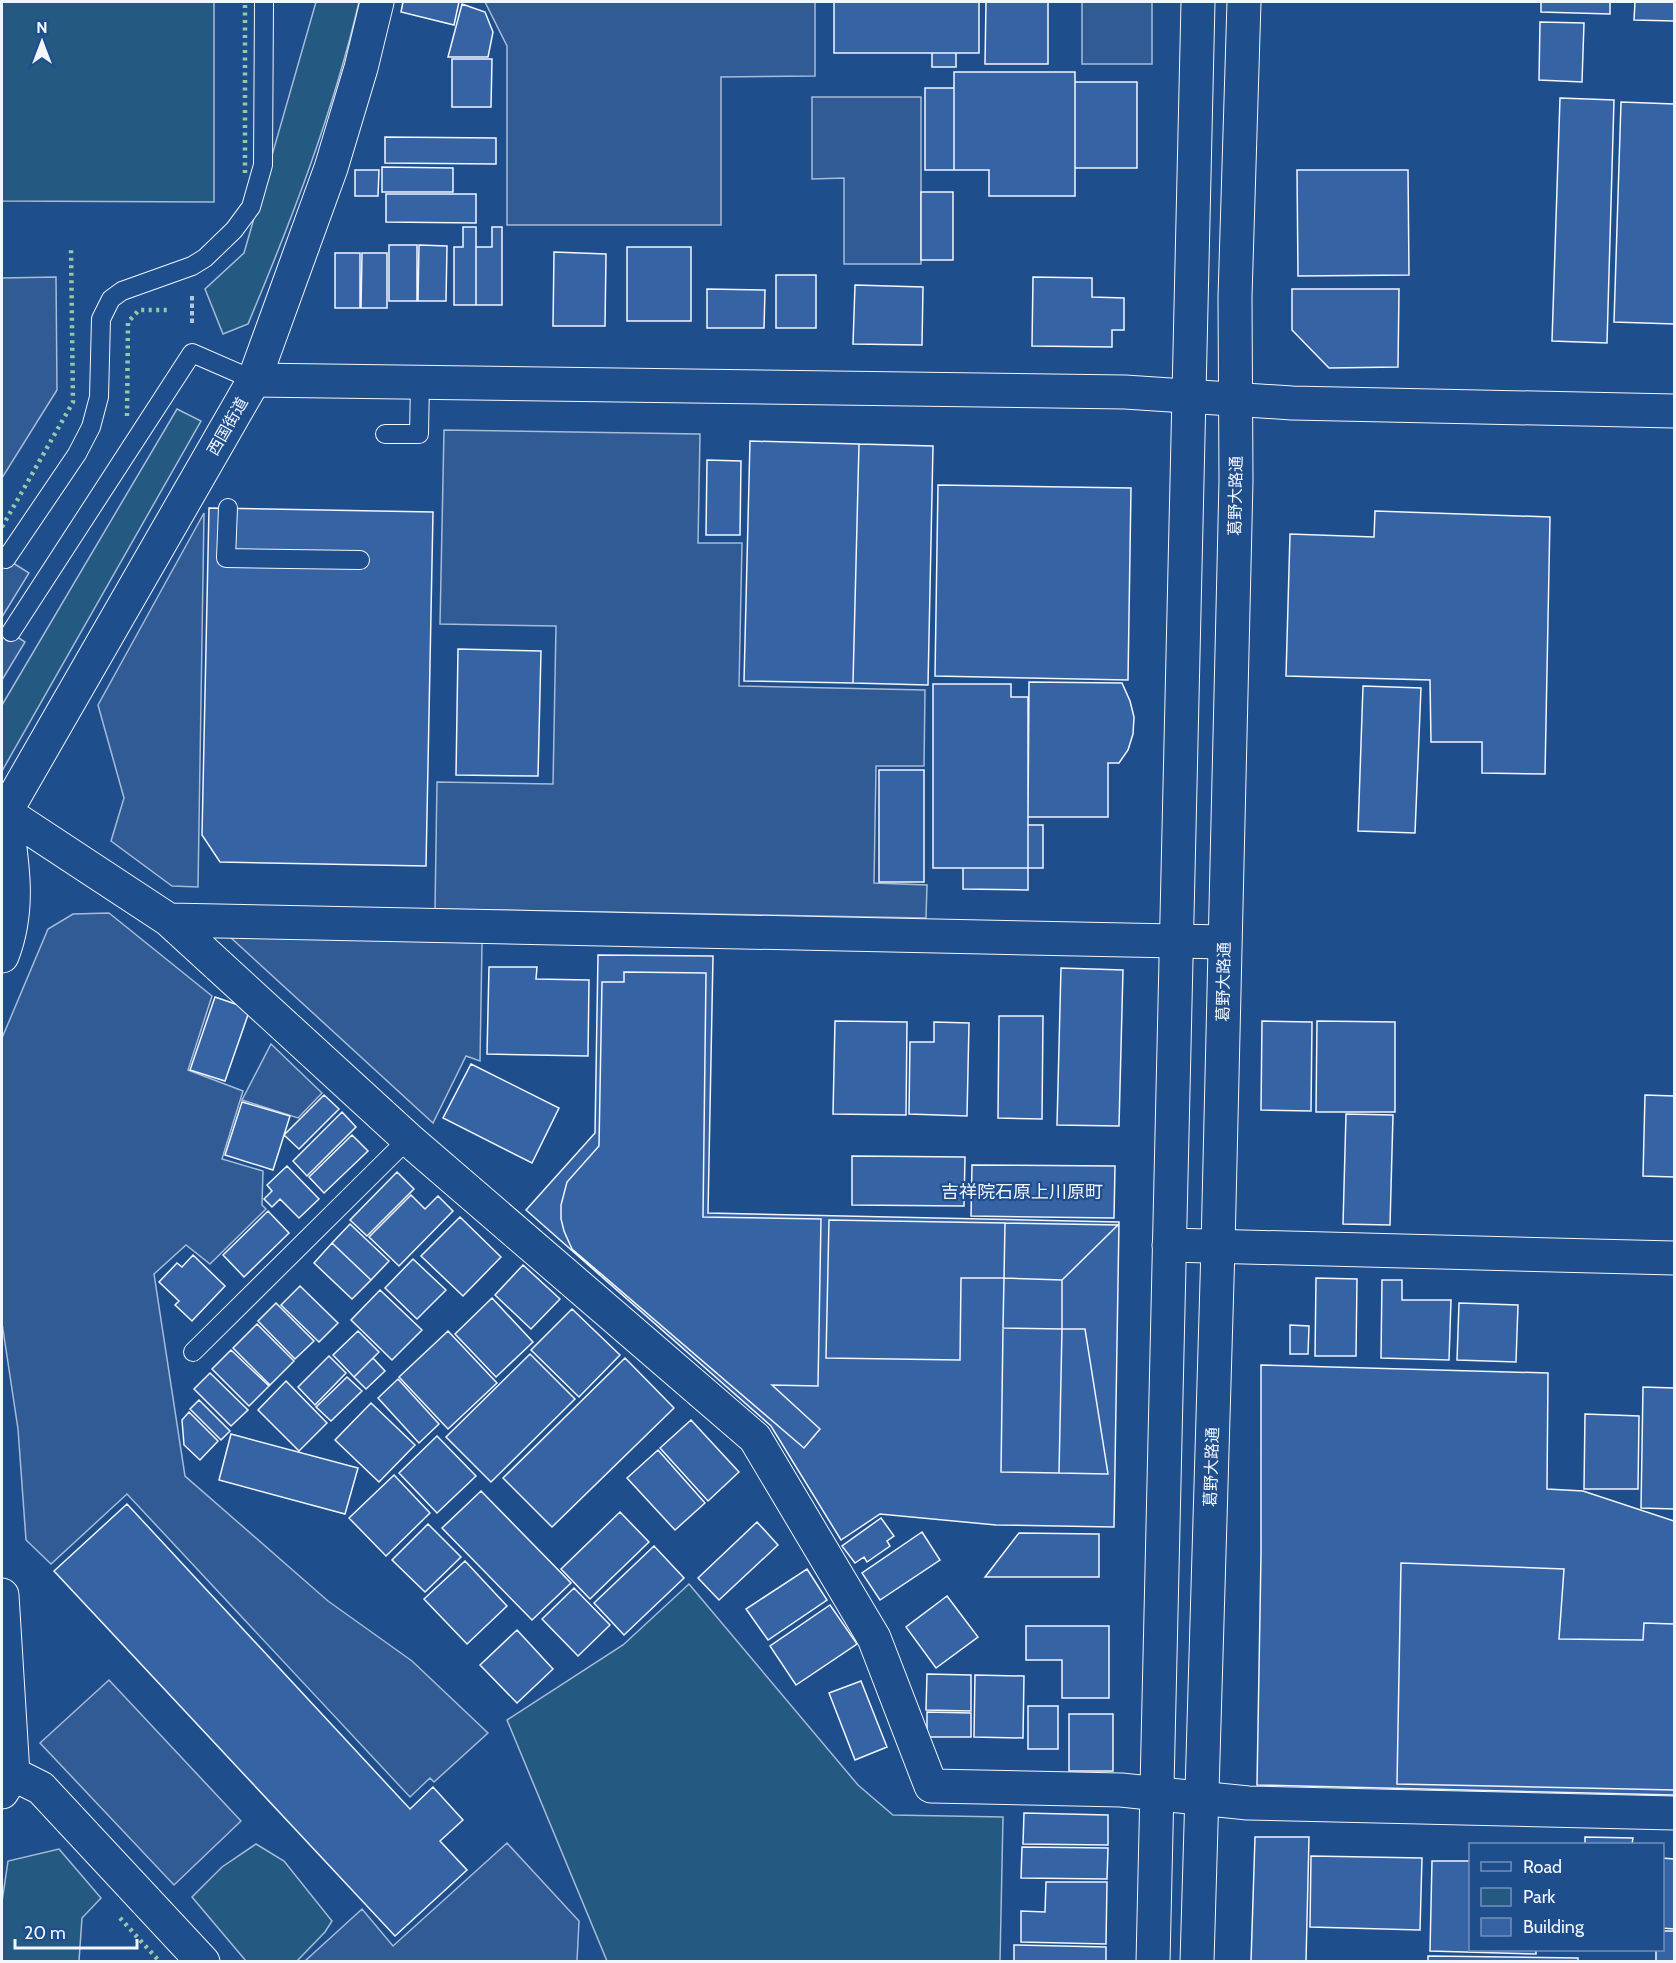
<svg xmlns="http://www.w3.org/2000/svg" width="1676" height="1963" font-family="Cabin,'Noto Sans JP',sans-serif">
<style>
.green{fill:#245a82;stroke:#a8bbd7;stroke-width:1.5}
.parking{fill:#305b95;stroke:#a8bbd7;stroke-width:1.5}
.building{fill:#3563a3;stroke:#f2f6ff;stroke-width:1.5}
.lines{fill:none;stroke-linecap:round;stroke-linejoin:round}
.lane-casing{stroke:#f2f6ff;stroke-width:20}
.street-casing{stroke:#f2f6ff;stroke-width:35}
.secondary-casing{stroke:#f2f6ff;stroke-width:35}
.highway-casing{stroke:#f2f6ff;stroke-width:35}
.path{stroke:#b3c4dc;stroke-width:4;stroke-dasharray:4.5 3;stroke-linecap:butt}
.lane{stroke:#1f4e8c;stroke-width:18}
.street{stroke:#1f4e8c;stroke-width:33}
.secondary{stroke:#1f4e8c;stroke-width:33}
.highway{stroke:#1f4e8c;stroke-width:33}
.hedge{stroke:#97c8a6;stroke-width:4.5;stroke-dasharray:3 4.5;stroke-linecap:butt}
.labels{text-anchor:middle;stroke-width:4.5;stroke-linejoin:round;paint-order:stroke}
.street-label{font-size:16px;fill:#f2f6ff;stroke:#1f4e8c}
.neighbourhood-label{font-size:18px;fill:#f2f6ff;stroke:#1f4e8c}
</style>
<rect width="100%" height="100%" fill="#1f4e8c"/>
<!-- green -->
<path class="green" d="M2,2H214V202L2,201Z
M316,2H359C333,113 292,219 248,324L223,334L205,289L244,253Z
M177,409L201,421L2,771V705Z
M689,1584L858,1785L893,1815L1003,1817L1000,1961H607L507,1720L623,1645Z
M256,1844L284,1861L332,1921L325,1932L297,1961H246L192,1897L222,1867Z
M59,1849L101,1898L82,1918L79,1961H2V1902L8,1861Z"/>
<!-- parking -->
<path class="parking" d="M485,2H815V76L721,77V225H507V46Z
M1082,2H1152V64H1082Z
M812,97H921V264H844V178L812,179Z
M56,277L57,390L2,478V278Z
M444,430L700,434L698,543H742L739,686L925,690L924,766H876L874,883L927,885L926,918L435,909L437,782L553,784L556,626L440,624Z
M204,513L198,887L172,886L111,841L124,798L98,705Z
M2,556L29,573L2,617Z
M2,627L25,642L2,680Z
M109,913L212,996L188,1070L243,1091L222,1159L263,1171L262,1205L266,1209L210,1264L186,1245L154,1274L185,1476L328,1601L412,1661L488,1733L434,1782L430,1778L410,1797L127,1494L51,1564L26,1540L18,1429L2,1323V1038L48,929L73,914Z
M229,936L482,943L480,1061L466,1056L433,1123Z
M271,1044L322,1093L298,1118L242,1100Z
M109,1680L241,1821L174,1885L40,1743Z
M507,1843L579,1921L577,1961H305L362,1909L393,1946Z"/>
<!-- building -->
<path class="building" d="M403,2H459L454,25L401,12Z
M834,2H979V53H834Z
M986,2H1048V64H985Z
M1541,2H1610V14L1541,12Z
M1635,2H1674V21L1634,20Z
M462,4L485,12L493,32L488,57H448Z
M1540,22L1584,23L1582,82L1539,80Z
M932,53H956V67H932Z
M452,59H492L491,107H452Z
M954,72H1075V196H989V170H954Z
M1075,82H1137V168H1075Z
M925,88H954V170H925Z
M1560,98L1614,100L1607,343L1552,341Z
M1621,102L1674,104V324L1614,322Z
M385,137L496,138V164L385,163Z
M382,167L453,168V192H382Z
M355,170H379L378,196H355Z
M1297,170H1408L1409,275L1298,276Z
M921,192H953V260H921Z
M386,194H476V223L386,222Z
M463,227H476V305H454V247H463Z
M492,227H502V305H476V247H492Z
M389,245H417V301H389Z
M419,245L447,246L446,301H418Z
M627,247H691V321H627Z
M554,252L606,254L605,326H553Z
M335,253H360V308H335Z
M362,253H387V308H361Z
M776,275H816V328H776Z
M1033,277L1092,278V297L1124,298V330H1112V347L1032,346Z
M855,285L923,287L922,345L853,344Z
M707,289L765,290L764,328H707Z
M1292,289H1399L1398,367L1329,368L1292,330Z
M750,441L859,444L853,683L744,681Z
M859,444L933,446L928,685L853,683Z
M707,460L741,461L740,535H706Z
M938,485L1131,488L1128,680L935,676Z
M209,508L433,512L426,866L220,862L202,835Z
M1375,511L1550,517L1545,774L1482,773V742H1431L1430,680L1286,676L1290,534L1374,537Z
M458,649L541,651L538,776L456,775Z
M1029,682L1122,683L1130,701L1134,717L1133,734L1128,750L1119,763H1108V817H1028Z
M933,684H1011V697H1028V868H933Z
M1363,686L1421,688L1415,833L1358,831Z
M879,770H924V882H879Z
M1028,825H1043V868H1028Z
M963,868H1028V890L963,889Z
M598,955L713,956L708,1213L1119,1222L1114,1527L996,1525L880,1514L841,1540L771,1426L526,1210L595,1133Z
M489,967H537L536,979L589,980L588,1056L487,1054Z
M1061,968L1123,970L1119,1126L1057,1125Z
M624,972L706,973L703,1217L821,1219L818,1386L772,1385L820,1429L804,1448L572,1249L564,1231L561,1219V1205L567,1182L599,1146L602,982H624Z
M215,997L250,1009L225,1081L190,1070Z
M999,1016H1043L1042,1119L998,1118Z
M835,1021L907,1022L906,1115L833,1114Z
M1262,1021L1312,1022L1311,1111L1261,1110Z
M1317,1021L1395,1022V1112H1316Z
M934,1022L969,1023L967,1116L909,1114L910,1042H934Z
M471,1064L559,1108L532,1163L443,1118Z
M324,1095L339,1109L299,1149L284,1135Z
M1645,1095L1674,1096V1177L1643,1176Z
M242,1102L290,1116L273,1170L225,1155Z
M342,1112L356,1127L307,1176L293,1161Z
M1346,1114L1393,1115L1390,1225L1343,1224Z
M352,1135L368,1151L324,1193L309,1177Z
M852,1156L965,1157L964,1206L852,1205Z
M972,1165L1115,1166L1114,1218L971,1216Z
M287,1166L319,1199L299,1218L280,1199L272,1207L264,1199L272,1191L267,1185Z
M397,1172L414,1189L367,1236L350,1220Z
M411,1195L425,1209L438,1196L453,1211L399,1266L369,1237Z
M268,1211L289,1233L244,1277L223,1255Z
M460,1217L501,1257L463,1296L421,1256Z
M829,1220L1005,1223L1004,1278H961L960,1360L826,1358Z
M1005,1223L1118,1225L1062,1280L1004,1278Z
M350,1224L389,1261L371,1280L332,1243Z
M332,1243L371,1280L352,1299L314,1263Z
M193,1255L225,1286L192,1321L175,1305L179,1301L159,1282L177,1263L182,1267Z
M413,1259L446,1290L417,1319L385,1288Z
M523,1265L560,1299L531,1329L495,1295Z
M1004,1278L1062,1280V1329L1003,1328Z
M1316,1278L1357,1279L1356,1356H1315Z
M1382,1280H1402V1300H1451L1449,1360L1381,1358Z
M300,1286L338,1323L319,1342L281,1305Z
M380,1290L422,1330L392,1360L351,1320Z
M492,1298L533,1342L496,1377L455,1334Z
M276,1303L314,1341L295,1359L258,1321Z
M1459,1303L1518,1305L1516,1362L1457,1360Z
M572,1309L620,1355L579,1397L531,1350Z
M257,1324L294,1361L270,1385L233,1348Z
M1290,1325L1309,1326L1308,1354H1290Z
M1003,1328L1062,1329L1059,1473L1001,1472Z
M1062,1329H1085L1108,1474L1059,1473Z
M358,1331L379,1352L354,1377L333,1355Z
M448,1331L497,1383L448,1429L399,1377Z
M231,1350L269,1386L249,1406L212,1369Z
M530,1354L575,1399L491,1482L446,1437Z
M329,1356L346,1373L315,1405L298,1387Z
M373,1358L385,1371L366,1389L354,1377Z
M625,1358L674,1408L552,1527L503,1478Z
M1261,1365L1548,1373L1547,1489L1583,1491L1674,1521V1795L1257,1785L1261,1555Z
M210,1373L248,1410L231,1426L194,1389Z
M347,1377L362,1391L331,1421L316,1407Z
M398,1379L439,1424L419,1443L378,1398Z
M286,1381L327,1423L299,1451L258,1410Z
M1643,1387L1674,1388V1509L1641,1508Z
M199,1400L230,1431L221,1440L190,1409Z
M371,1403L415,1445L379,1482L335,1440Z
M189,1412L218,1441L200,1460L184,1445L182,1420Z
M1585,1414L1639,1416L1638,1489H1584Z
M691,1420L739,1472L708,1501L660,1448Z
M231,1434L358,1468L345,1514L219,1480Z
M437,1436L476,1476L437,1513L399,1473Z
M658,1450L705,1503L675,1530L627,1478Z
M394,1475L430,1513L386,1556L349,1518Z
M481,1491L571,1583L532,1620L442,1528Z
M127,1504L410,1809L433,1787L463,1820L440,1841L467,1870L395,1936L54,1571Z
M620,1512L649,1542L590,1599L561,1569Z
M881,1518L894,1536L887,1541L890,1546L867,1562L864,1557L855,1563L842,1546Z
M757,1522L778,1545L719,1600L698,1578Z
M428,1524L461,1557L425,1592L392,1560Z
M922,1532L940,1560L880,1600L862,1573Z
M1019,1533L1099,1534V1577H985Z
M654,1546L684,1578L624,1635L594,1603Z
M465,1561L507,1606L467,1644L424,1599Z
M1401,1563L1564,1569L1559,1639L1643,1640L1644,1623L1674,1624V1790L1397,1784Z
M807,1569L827,1600L768,1640L746,1609Z
M574,1588L610,1625L578,1656L542,1619Z
M947,1596L978,1637L936,1668L906,1627Z
M830,1605L857,1644L796,1685L770,1646Z
M1026,1626H1109V1698H1062V1660H1026Z
M517,1630L553,1669L517,1703L480,1665Z
M927,1674L971,1675V1711L926,1710Z
M975,1675L1024,1676L1023,1738L974,1737Z
M861,1681L887,1747L855,1760L829,1693Z
M1028,1706H1058V1749H1028Z
M927,1712L971,1713V1737H927Z
M1069,1714H1113V1771H1069Z
M1024,1813L1108,1815V1845L1023,1844Z
M1255,1837H1309L1306,1962H1251Z
M1585,1837L1633,1838L1632,1844H1585Z
M1022,1847L1108,1848L1107,1879L1021,1878Z
M1311,1856L1422,1858L1420,1930L1310,1927Z
M1662,1858L1674,1859V1929L1662,1928Z
M1432,1861H1470V1950H1536V1954L1430,1951Z
M1046,1882H1107L1106,1944L1021,1942V1911L1045,1912Z
M1662,1931H1674V1962H1656V1950H1662Z
M1014,1945L1106,1947V1962H1014Z
M1428,1956L1578,1958V1962H1428Z"/>
<g class="lines">
<defs>
<path id="lane" d="M385,434H419L420,382
M228,508L226,558L360,560
M6,559L77,454L91,427L99,397L101,319L111,299L122,291L192,266L205,258L234,230L251,207L263,165L264,2
M11,632L192,353L254,380
M193,1352L408,1139"/>
<path id="street" d="M5,812L169,920L408,1139L755,1438L874,1638L931,1786L1121,1790L1248,1803L1674,1813
M2,818L254,380L331,168L361,68L377,2
M169,920L1224,942
M2,956C21,908 12,861 5,812
M1169,1245L1674,1258
M2,1595L13,1774L2,1792
M13,1774L41,1788L203,1962"/>
<path id="secondary" d="M254,380L1125,392L1292,403L1674,411"/>
<path id="highway" d="M1153,1962L1198,2
M1197,1962L1218,1247L1236,481L1235,297L1244,2"/>
</defs>
<!-- lane casing -->
<use href="#lane" class="lane-casing"/>
<!-- street casing -->
<use href="#street" class="street-casing"/>
<!-- secondary casing -->
<use href="#secondary" class="secondary-casing"/>
<!-- highway casing -->
<use href="#highway" class="highway-casing"/>
<!-- path -->
<path class="path" d="M192,296V325"/>
<!-- lane -->
<use href="#lane" class="lane"/>
<!-- street -->
<use href="#street" class="street"/>
<!-- secondary -->
<use href="#secondary" class="secondary"/>
<!-- highway -->
<use href="#highway" class="highway"/>
<!-- hedge -->
<path class="hedge" d="M245,173V2
M127,416L128,322L139,310H169
M2,527L73,402L71,248
M120,1918L160,1962"/>
</g>
<g class="labels">
<!-- street labels -->
<g class="street-label">
<text transform="translate(227 426) rotate(-60)" y="6">西国街道</text>
<text transform="translate(1235 496) rotate(-89)" y="6">葛野大路通</text>
<text transform="translate(1223 982) rotate(-89)" y="6">葛野大路通</text>
<text transform="translate(1211 1467) rotate(-88)" y="6">葛野大路通</text>
</g>
<!-- neighbourhood labels -->
<g class="neighbourhood-label">
<text x="1022" y="1198">吉祥院石原上川原町</text>
</g>
</g>
<!-- border -->
<rect width="1676" height="1963" fill="none" stroke="#f2f6ff" stroke-width="6"/>
<!-- legend -->
<rect x="1469" y="1843" width="195" height="108" fill="#1f4e8c" stroke="#7391ba" stroke-width="1.5"/>
<rect x="1481" y="1862" width="30" height="9" fill="#1f4e8c" stroke="#7391ba" stroke-width="1.5"/>
<text x="1523" y="1873" font-size="18" fill="#f2f6ff">Road</text>
<rect x="1481" y="1888" width="30" height="18" fill="#245a82" stroke="#7391ba" stroke-width="1.5"/>
<text x="1523" y="1903" font-size="18" fill="#f2f6ff">Park</text>
<rect x="1481" y="1918" width="30" height="18" fill="#3563a3" stroke="#7391ba" stroke-width="1.5"/>
<text x="1523" y="1933" font-size="18" fill="#f2f6ff">Building</text>
<!-- north arrow -->
<g transform="translate(42 42)" stroke="#1f4e8c" stroke-width="4.5" paint-order="stroke">
<path d="M0-4.5L10 22L0 15L-10 22Z" fill="#f2f6ff"/>
<text y="-9" font-size="16" font-weight="bold" text-anchor="middle" fill="#f2f6ff">N</text>
</g>
<!-- scale -->
<path d="M15 1939v9h122v-9" fill="none" stroke="#f2f6ff" stroke-width="3"/>
<text x="24" y="1939" font-size="18" fill="#f2f6ff" stroke="#1f4e8c" stroke-width="4.5" paint-order="stroke">20 m</text>
</svg>
